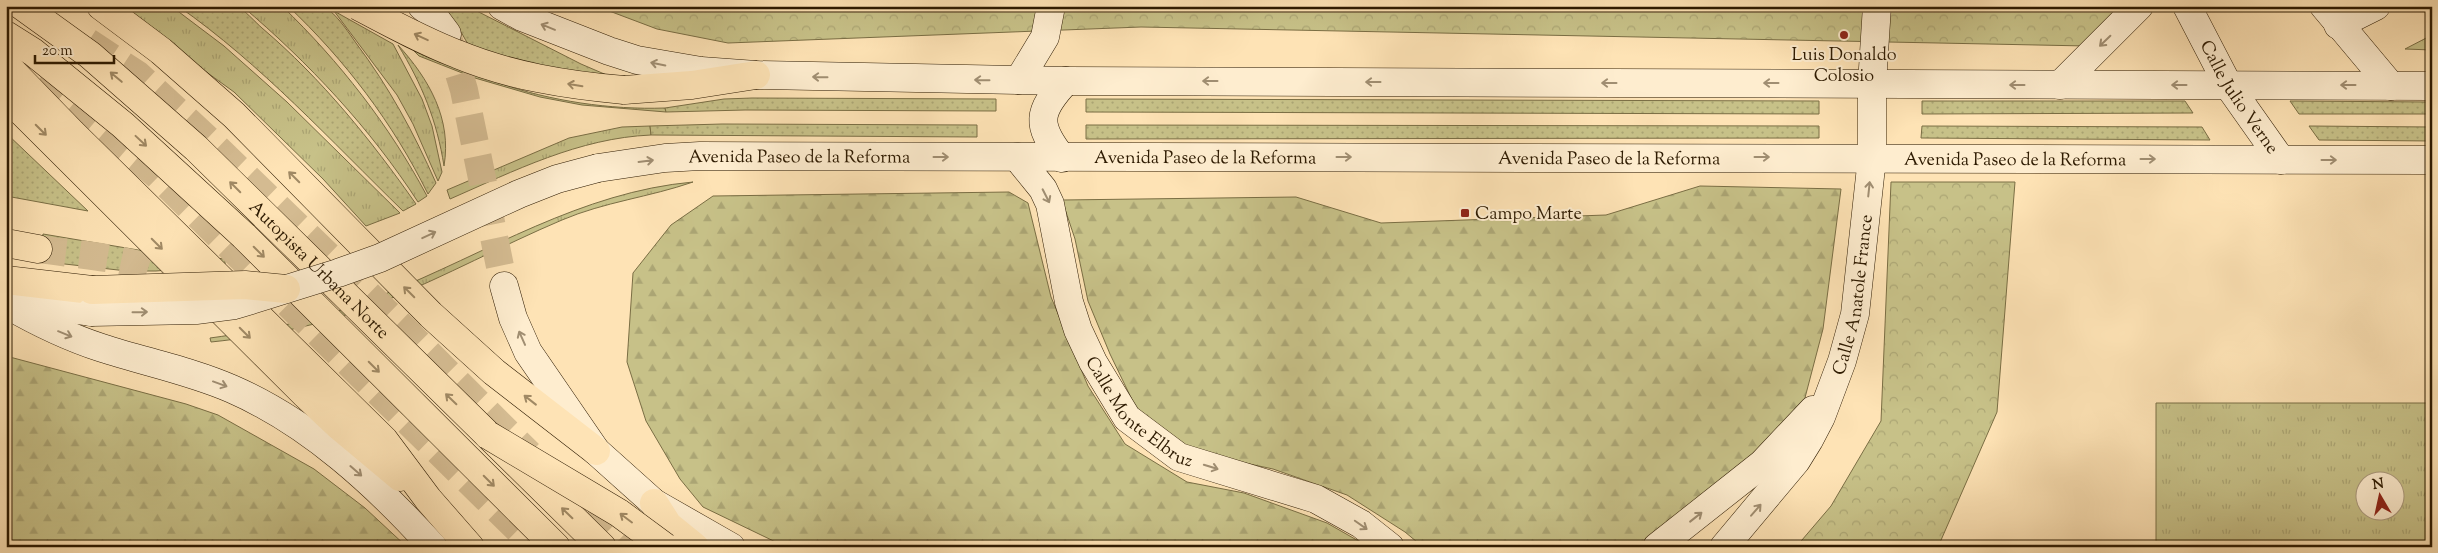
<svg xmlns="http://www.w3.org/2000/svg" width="2438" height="553" font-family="'Sorts Mill Goudy',serif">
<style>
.grass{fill:url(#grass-tufts);stroke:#7a6e44;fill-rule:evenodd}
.forest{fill:url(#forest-firs);stroke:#7a6e44}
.park{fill:url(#park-crowns);stroke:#7a6e44}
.garden{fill:url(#garden-dots);stroke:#7a6e44}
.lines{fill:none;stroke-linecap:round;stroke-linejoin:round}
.secondary-tunnel{stroke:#d4bb91;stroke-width:28;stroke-dasharray:28 14;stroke-linecap:butt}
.highway-tunnel{stroke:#d4bb91;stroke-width:28;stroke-dasharray:28 14;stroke-linecap:butt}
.secondary-casing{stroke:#2d1a01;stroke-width:29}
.highway-casing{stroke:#2d1a01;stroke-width:29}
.secondary{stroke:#feedcf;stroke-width:28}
.highway{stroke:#fee3b5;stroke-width:28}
.secondary-bridge-casing{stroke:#2d1a01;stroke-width:29;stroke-linecap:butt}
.highway-bridge-casing{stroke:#2d1a01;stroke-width:29;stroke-linecap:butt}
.secondary-bridge{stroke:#feedcf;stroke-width:28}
.highway-bridge{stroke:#fee3b5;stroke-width:28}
.oneway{stroke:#a08e72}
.oneway2{stroke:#a08964}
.poi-dot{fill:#8f2418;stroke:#feedcf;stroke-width:2}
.labels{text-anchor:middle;stroke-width:4;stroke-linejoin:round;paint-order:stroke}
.poi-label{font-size:18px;fill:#2d1a01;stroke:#feedcf}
.street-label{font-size:18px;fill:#2d1a01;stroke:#feedcf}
</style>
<defs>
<pattern id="grass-tufts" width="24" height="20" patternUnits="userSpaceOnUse" patternTransform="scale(1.25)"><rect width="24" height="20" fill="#c7c188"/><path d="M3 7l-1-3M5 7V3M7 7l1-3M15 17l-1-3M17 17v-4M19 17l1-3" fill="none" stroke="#aba574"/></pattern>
<pattern id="forest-firs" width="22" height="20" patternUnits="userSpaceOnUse" patternTransform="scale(1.25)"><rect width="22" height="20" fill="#c7c188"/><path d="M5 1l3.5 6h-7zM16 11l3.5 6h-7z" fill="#aba574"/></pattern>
<pattern id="park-crowns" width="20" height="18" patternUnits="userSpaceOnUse" patternTransform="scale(1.25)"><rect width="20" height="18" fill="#c7c188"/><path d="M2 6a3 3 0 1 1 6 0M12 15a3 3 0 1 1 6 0" fill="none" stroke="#aba574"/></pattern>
<pattern id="garden-dots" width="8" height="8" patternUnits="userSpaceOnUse" patternTransform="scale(1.25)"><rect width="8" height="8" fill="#c7c188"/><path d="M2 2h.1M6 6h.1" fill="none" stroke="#aba574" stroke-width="1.8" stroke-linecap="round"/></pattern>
</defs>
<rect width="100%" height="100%" fill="#fee3b5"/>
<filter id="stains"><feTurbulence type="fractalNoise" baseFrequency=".004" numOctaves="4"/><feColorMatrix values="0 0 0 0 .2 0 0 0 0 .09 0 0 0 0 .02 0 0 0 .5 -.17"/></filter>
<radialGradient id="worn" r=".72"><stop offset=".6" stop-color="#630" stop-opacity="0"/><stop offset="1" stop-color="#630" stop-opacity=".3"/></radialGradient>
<!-- grass -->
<path class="grass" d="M115,6H171L224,46L287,102L400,213L366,226L323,179L234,92Z
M242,6H282C340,62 389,125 427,196L418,202C370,128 309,63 242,6Z
M334,11L393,44L422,99L432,126L442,172L438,181L413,124L397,95Z
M410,47C440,59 469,72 499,83C550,101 611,110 665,108L666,112L582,105L540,97L475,78L419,56Z
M650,126L651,135C579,138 514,171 450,199L447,190L569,138L622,127Z
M693,182C650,197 604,202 562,220C503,245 446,276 387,300C331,323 270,336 211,342L210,338C270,330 329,317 385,294C487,253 581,192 693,182Z
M2156,403H2432V547H2156ZM2396,480V510H2366V480Z"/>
<!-- forest -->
<path class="forest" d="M1700,186L1841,189L1823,329L1801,413L1650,547H1423L1405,532L1347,495L1273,469L1194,452L1138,412L1110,354L1088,301L1075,239L1062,200L1296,197L1381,223L1606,215Z
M1009,192L1028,203L1051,297L1088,386L1125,444L1187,482L1244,493L1327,523L1369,547H786L703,507L680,479L646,421L627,362L633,273L671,225L713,196Z
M6,356L186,404L218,415L314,469L365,508L407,547H6Z"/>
<!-- park -->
<path class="park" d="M596,6H2126L2087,46L1141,27L728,43L657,29Z
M2432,35V50L2405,49Z
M1891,182H2015L1997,412L1938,547H1796L1831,506L1881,421Z"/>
<!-- garden -->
<path class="garden" d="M178,6C190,6 227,3 236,6C245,10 255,22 262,28C322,79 371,140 416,204L403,211C331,141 261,64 178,6Z
M288,6C300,6 319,3 329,10C339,18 349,33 356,43C389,87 414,133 436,183L428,194C393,123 345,60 288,6Z
M440,6H467L581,64L609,76L536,65L469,46L457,25Z
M398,45C429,79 452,119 444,166C437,121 422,84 398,45Z
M752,98L996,99V111L745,110L666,112L665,108L724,99Z
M1086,99L1819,101V114L1086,112Z
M1922,101H2185L2193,113L1922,114Z
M2290,101L2432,102V114H2299Z
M722,124L977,125V137L651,135L650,126Z
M1086,125L1819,126V138L1086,139Z
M1922,126L2202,127L2210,140L1921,138Z
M2309,126L2432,127V141L2319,140Z
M6,133L88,211L6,196Z
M43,234L156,253L225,259V265L156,271H127L38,261Z"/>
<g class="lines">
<!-- secondary-tunnel -->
<path class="secondary-tunnel" d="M447,34L464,90L504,286"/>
<!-- highway-tunnel -->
<path class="highway-tunnel" d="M88,42L138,75L204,136L407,332L529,454
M6,54L37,73L157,175L536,547
M38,249C96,257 144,258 195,289
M558,482L624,547"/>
<defs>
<g id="secondary">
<path d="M422,6L432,14L447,34"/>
<path d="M502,6L522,17L609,51L637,60L701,71L756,75L1066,81L2432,86"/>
<path id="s1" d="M2187,6L2228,85L2281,160"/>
<path d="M2324,6L2391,86"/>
<path d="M2338,25L2376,6"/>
<path d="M1019,80L1045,37L1051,6"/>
<path d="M2060,85L2139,6"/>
<path id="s2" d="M1017,157L1043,189L1050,204L1069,302L1078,330L1093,362L1127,418L1179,457L1316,499L1361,524L1390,547"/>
<path d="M1062,158C1036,125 1037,112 1066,81"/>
<path id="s3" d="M598,168L665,158L700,156L2432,160"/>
<path d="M504,286L513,318L528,352L596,451L654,503L731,547"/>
<path d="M18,302L91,312"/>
<path d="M6,304C37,322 68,337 102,348C145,362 191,371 232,389C310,423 377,485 433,547"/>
<path d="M1657,547L1762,464L1813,410"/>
<path id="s4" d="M1724,547L1796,461L1809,440L1821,417L1842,361L1855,314L1872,158V84L1877,6"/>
</g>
<g id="highway">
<path id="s5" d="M22,6L90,55L196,148L602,547"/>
<path d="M101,6L161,51L234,115L431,315L494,372L596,451"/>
<path d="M6,35L33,52L123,125L244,236L556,547"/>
<path d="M6,65L72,133L384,440L428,499L470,547"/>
<path d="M624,90L692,85L756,75"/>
<path d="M6,96L305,394L339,426L400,477"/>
<path d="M6,243L38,249"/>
<path d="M6,280L92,290"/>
<path d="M654,503L668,525L695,547"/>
</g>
</defs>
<!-- secondary casing -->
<use href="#secondary" class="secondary-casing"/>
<!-- highway casing -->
<use href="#highway" class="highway-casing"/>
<!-- secondary -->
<use href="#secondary" class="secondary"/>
<!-- highway -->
<use href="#highway" class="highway"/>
<defs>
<path id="secondary-bridge" d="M91,312L196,310L235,305L338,273L380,258L519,194L557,179L598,168"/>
<path id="highway-bridge" d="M358,6C390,23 423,41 457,54C510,76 567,85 624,90
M92,290L245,285L286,289
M488,435L619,513L665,547"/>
</defs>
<!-- secondary-bridge casing -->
<use href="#secondary-bridge" class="secondary-bridge-casing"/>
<!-- highway-bridge casing -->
<use href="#highway-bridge" class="highway-bridge-casing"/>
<!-- secondary-bridge -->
<use href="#secondary-bridge" class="secondary-bridge"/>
<!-- highway-bridge -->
<use href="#highway-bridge" class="highway-bridge"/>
</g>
<!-- one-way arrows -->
<defs><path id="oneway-shaft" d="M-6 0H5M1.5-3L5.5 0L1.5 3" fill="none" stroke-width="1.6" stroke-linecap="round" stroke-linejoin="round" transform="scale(1.25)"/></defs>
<g class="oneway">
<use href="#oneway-shaft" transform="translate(548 27) rotate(-158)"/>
<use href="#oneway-shaft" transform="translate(2105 41) rotate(136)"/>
<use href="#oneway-shaft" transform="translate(658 64) rotate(-168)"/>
<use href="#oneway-shaft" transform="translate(820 77) rotate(-179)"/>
<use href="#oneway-shaft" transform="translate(982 80) rotate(-179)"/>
<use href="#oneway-shaft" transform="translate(1210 81) rotate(-180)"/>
<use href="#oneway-shaft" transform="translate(1373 82) rotate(-180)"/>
<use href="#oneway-shaft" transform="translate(1609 83) rotate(-180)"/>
<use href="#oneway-shaft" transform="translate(1771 83) rotate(-180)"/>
<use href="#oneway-shaft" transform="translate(2017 85) rotate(-180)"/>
<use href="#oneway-shaft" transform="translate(2179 85) rotate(-180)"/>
<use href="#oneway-shaft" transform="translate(2348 85) rotate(-180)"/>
<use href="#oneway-shaft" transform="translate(941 157)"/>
<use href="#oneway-shaft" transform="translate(1344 157)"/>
<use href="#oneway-shaft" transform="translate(1762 157)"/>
<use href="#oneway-shaft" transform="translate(2148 159)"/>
<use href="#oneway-shaft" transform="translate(2329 160)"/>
<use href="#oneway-shaft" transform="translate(646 161) rotate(-7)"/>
<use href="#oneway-shaft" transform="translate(1869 189) rotate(-84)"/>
<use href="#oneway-shaft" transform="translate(1046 196) rotate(63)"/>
<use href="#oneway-shaft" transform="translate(429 235) rotate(-25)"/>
<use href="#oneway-shaft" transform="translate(140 312) rotate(-1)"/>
<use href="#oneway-shaft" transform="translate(65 334) rotate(22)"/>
<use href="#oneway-shaft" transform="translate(522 338) rotate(-114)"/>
<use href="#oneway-shaft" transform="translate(220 384) rotate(20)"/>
<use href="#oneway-shaft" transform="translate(1211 467) rotate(17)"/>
<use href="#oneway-shaft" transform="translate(356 471) rotate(41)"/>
<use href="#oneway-shaft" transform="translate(1756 510) rotate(-49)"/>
<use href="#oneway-shaft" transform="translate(1696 517) rotate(-38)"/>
<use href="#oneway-shaft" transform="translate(1361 525) rotate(35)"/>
</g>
<g class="oneway2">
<use href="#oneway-shaft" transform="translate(421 37) rotate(-155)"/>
<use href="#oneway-shaft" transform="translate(116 77) rotate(-140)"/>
<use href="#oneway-shaft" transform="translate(575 85) rotate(-171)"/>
<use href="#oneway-shaft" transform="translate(41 130) rotate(45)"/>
<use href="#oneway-shaft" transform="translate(141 141) rotate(43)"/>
<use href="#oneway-shaft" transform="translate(294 177) rotate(-135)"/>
<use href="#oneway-shaft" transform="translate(235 187) rotate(-135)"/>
<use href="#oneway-shaft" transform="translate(157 244) rotate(45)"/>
<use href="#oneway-shaft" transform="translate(259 252) rotate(45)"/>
<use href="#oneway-shaft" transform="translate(409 292) rotate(-135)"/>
<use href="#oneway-shaft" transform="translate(245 333) rotate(45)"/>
<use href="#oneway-shaft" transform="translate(374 367) rotate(45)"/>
<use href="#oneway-shaft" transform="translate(451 399) rotate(-136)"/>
<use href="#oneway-shaft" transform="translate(530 400) rotate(-142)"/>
<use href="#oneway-shaft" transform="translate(489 481) rotate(45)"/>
<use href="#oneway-shaft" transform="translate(567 513) rotate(-136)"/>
<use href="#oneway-shaft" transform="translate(626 518) rotate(-143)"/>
</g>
<!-- markers -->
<g class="poi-dot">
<circle cx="1844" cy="35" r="5"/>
<rect x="1460" y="208" width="10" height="10" rx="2.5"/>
</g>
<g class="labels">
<!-- poi labels -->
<g class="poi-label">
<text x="1844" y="60">Luis Donaldo<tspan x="1844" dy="21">Colosio</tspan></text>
<text x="1475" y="219" text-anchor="start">Campo Marte</text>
</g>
<!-- street labels -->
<g class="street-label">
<text dy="6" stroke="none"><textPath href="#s1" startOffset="105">Calle Julio Verne</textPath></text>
<text dy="6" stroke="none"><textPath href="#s3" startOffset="202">Avenida Paseo de la Reforma</textPath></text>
<text dy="6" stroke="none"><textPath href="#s3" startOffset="1012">Avenida Paseo de la Reforma</textPath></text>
<text dy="6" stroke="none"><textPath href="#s3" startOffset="608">Avenida Paseo de la Reforma</textPath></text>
<text dy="6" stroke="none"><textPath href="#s3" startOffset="1418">Avenida Paseo de la Reforma</textPath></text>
<text dy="6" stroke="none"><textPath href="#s5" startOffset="398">Autopista Urbana Norte</textPath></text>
<text dy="6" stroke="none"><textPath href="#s4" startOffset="290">Calle Anatole France</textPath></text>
<text dy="6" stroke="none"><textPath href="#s2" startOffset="292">Calle Monte Elbruz</textPath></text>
</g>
</g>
<!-- margin -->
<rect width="2438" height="553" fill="none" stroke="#fee3b5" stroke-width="25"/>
<rect x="8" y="8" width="2423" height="538" fill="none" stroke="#2d1a01" stroke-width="2.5"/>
<rect x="12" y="12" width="2413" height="528" fill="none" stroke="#2d1a01"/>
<!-- north arrow -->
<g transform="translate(2380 496) rotate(351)"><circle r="24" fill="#feedcf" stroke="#aa997d"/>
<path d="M0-4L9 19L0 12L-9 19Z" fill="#8f2418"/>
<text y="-8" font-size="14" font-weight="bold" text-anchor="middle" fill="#2d1a01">N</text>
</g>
<!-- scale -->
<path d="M35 55v8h79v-8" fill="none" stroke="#2d1a01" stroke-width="2.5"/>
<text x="42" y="55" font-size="15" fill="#2d1a01" stroke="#feedcf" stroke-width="4" paint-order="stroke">20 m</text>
<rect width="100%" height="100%" filter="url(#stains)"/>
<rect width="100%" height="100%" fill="url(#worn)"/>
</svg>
